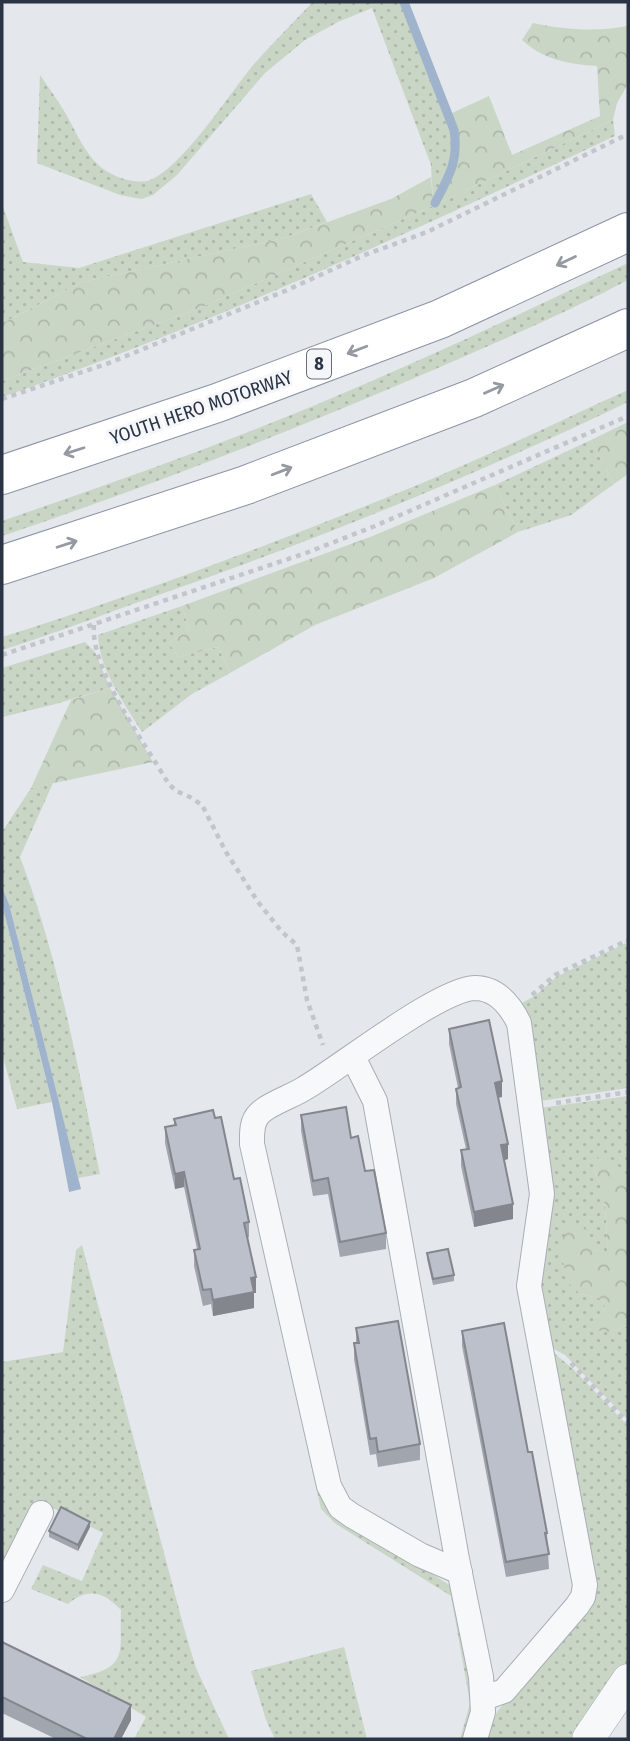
<svg xmlns="http://www.w3.org/2000/svg" width="630" height="1741" font-family="'Fira Sans Condensed',sans-serif">
<style>
.grass{fill:url(#grass-dots)}
.forest{fill:url(#forest-crowns)}
.water{fill:#9fb4cc}
.lines{fill:none;stroke-linecap:round;stroke-linejoin:round}
.stream{stroke:#9fb4cc;stroke-width:9}
.minor-casing{stroke:#a9aeb7;stroke-width:26}
.tertiary-casing{stroke:#a9aeb7;stroke-width:33}
.motorway-casing{stroke:#8b94a3;stroke-width:40}
.path{stroke:#c2c5cb;stroke-width:4.5;stroke-dasharray:5 5;stroke-linecap:butt}
.minor{stroke:#f7f8fa;stroke-width:24}
.tertiary{stroke:#f7f8fa;stroke-width:32}
.motorway{stroke:#fff;stroke-width:38}
.wall{fill:#a1a5ae}
.shaded-wall{fill:#83868d}
.building{fill:#bbc0ca;stroke:#83868d;stroke-width:2}
.oneway{stroke:#959aa2}
.labels{text-anchor:middle;stroke-width:6;stroke-linejoin:round;paint-order:stroke}
.shield{fill:#f4f6f9;stroke:#676e7b;stroke-width:2}
.shield-label{font-size:18px;font-weight:bold;fill:#2b3445}
.street-label{font-size:19px;fill:#2b3445;stroke:#f4f6f9}
</style>
<defs>
<pattern id="grass-dots" width="8" height="8" patternUnits="userSpaceOnUse" patternTransform="scale(1.75)"><rect width="8" height="8" fill="#c9d6c5"/><path d="M2 2h.1M6 6h.1" fill="none" stroke="#adb8ab" stroke-width="1.8" stroke-linecap="round"/></pattern>
<pattern id="forest-crowns" width="20" height="18" patternUnits="userSpaceOnUse" patternTransform="scale(1.75)"><rect width="20" height="18" fill="#c9d6c5"/><path d="M2 6a3 3 0 1 1 6 0M12 15a3 3 0 1 1 6 0" fill="none" stroke="#adb8ab"/></pattern>
</defs>
<rect width="100%" height="100%" fill="#e4e7ec"/>
<!-- grass -->
<path class="grass" d="M313,2H401L452,131C457,161 447,176 433,202L431,165L372,8L338,22L305,40L265,73L177,175L153,195L141,199L120,195L37,163L40,75C47,85 54,95 61,106C74,126 83,153 102,168C112,176 133,184 147,181C180,172 231,91 254,64C273,43 293,22 313,2Z
M613,120L615,136C414,231 212,324 2,397V381L202,307L437,204Z
M311,194L327,222L284,238L82,282L5,322L2,320V204L23,262L79,268Z
M628,263V280C564,314 497,342 431,371C290,432 147,487 2,536V521C115,482 229,442 339,395C437,354 532,308 628,263Z
M628,390V402C472,477 311,542 147,599C99,616 51,635 2,650V637C143,593 283,540 420,484C490,455 559,421 628,390Z
M591,440L614,484L571,515L518,532L495,485Z
M182,606L189,630L169,643L178,657L218,647L230,673L192,694L142,732C124,703 99,669 98,635Z
M85,642L95,652L110,688L52,705L2,717V668Z
M53,783L20,857C59,959 78,1068 100,1174L78,1178L9,904L2,887V832L31,788Z
M2,904L52,1102L17,1109L2,1053Z
M626,943L628,951V1088L540,1101L516,1006L535,996L556,977Z
M628,1096V1186L603,1155L595,1161C594,1178 598,1174 602,1187C605,1197 608,1242 607,1253L594,1250L580,1294L602,1299L606,1308L595,1318L608,1332L628,1326V1420L565,1355L550,1347L537,1287L540,1108Z
M82,1245L184,1628L196,1668L229,1739H134L146,1717L80,1677C130,1667 119,1652 121,1610C104,1592 88,1587 68,1604L31,1589L43,1565L82,1581L103,1533L39,1501L2,1569V1362L63,1352L76,1250Z
M290,1342L326,1499L410,1560L451,1586L475,1709L466,1739H460L470,1703L451,1596L336,1524L321,1509L284,1343Z
M554,1353L573,1369L628,1426V1669L580,1739H482L497,1712L587,1602Z
M344,1647L367,1739H275L266,1720L251,1671Z"/>
<!-- forest -->
<path class="forest" d="M533,23C566,30 595,32 628,26V84L617,103L613,120L437,204L202,307L2,381V320L5,322L82,282L284,238L391,199L431,177L433,201L437,203C456,169 465,152 450,114L489,96L512,155L600,116L597,66C568,64 544,60 522,40Z
M628,422V474L614,484L591,440Z
M495,485L518,532L434,578L315,625L230,673L218,647L178,657L169,643L189,630L182,606L370,537Z
M110,688L153,762L31,788L71,700Z
M603,1154L628,1186V1326L608,1332L592,1329L595,1318L606,1308L602,1299L580,1294L569,1284L563,1262L561,1241L571,1225L584,1228L594,1250L607,1252C608,1239 605,1202 602,1188C599,1176 594,1178 595,1161Z"/>
<!-- water -->
<path class="water" d="M2,887L9,904L81,1189L69,1192L52,1102L2,904Z"/>
<g class="lines">
<!-- stream -->
<path class="stream" d="M404,2L454,130C459,161 449,176 435,203"/>
<defs>
<path id="minor" d="M353,1057L375,1101L457,1559L481,1677L483,1712L475,1739
M460,1572L420,1555L351,1515L340,1507L329,1486L252,1144C252,1134 251,1122 259,1114C268,1104 293,1096 305,1088C341,1067 439,989 475,988C497,988 510,1005 519,1023L542,1194L529,1286L585,1585L583,1597L577,1606L504,1691L484,1698
M2,1590L41,1513"/>
<path id="tertiary" d="M588,1739L628,1680"/>
<path id="motorway" d="M2,475L217,403L440,319L628,232
M2,565L246,485L474,398L628,328"/>
</defs>
<!-- minor casing -->
<use href="#minor" class="minor-casing"/>
<!-- tertiary casing -->
<use href="#tertiary" class="tertiary-casing"/>
<!-- motorway casing -->
<use href="#motorway" class="motorway-casing"/>
<!-- path -->
<path class="path" d="M2,399L109,363L285,291L362,256L427,232L628,134
M94,625C90,670 145,743 168,783L176,791L190,797L202,805L226,852L258,902L282,932L297,945L307,1000L323,1045
M2,655L306,553L375,526L628,416
M532,995L555,975L628,940V942
M556,1103L628,1092
M571,1363L628,1423"/>
<!-- minor -->
<use href="#minor" class="minor"/>
<!-- tertiary -->
<use href="#tertiary" class="tertiary"/>
<!-- motorway -->
<use href="#motorway" class="motorway"/>
</g>
<!-- wall -->
<path class="wall" d="M449,1029L502,1097L498,1098L508,1159L504,1160L513,1219L474,1227L461,1166V1150L466,1149L456,1104V1089L458,1088L449,1044Z
M301,1115L351,1138L365,1171L386,1233V1249L340,1257L328,1194L313,1196L301,1131Z
M215,1118L249,1222V1237L247,1238L256,1293H254V1308L213,1316L211,1304L203,1306L194,1266V1250L197,1249L184,1187L175,1189L165,1143V1127L174,1125V1119Z
M427,1253L454,1275V1281L433,1285L427,1259Z
M356,1328L420,1444V1460L378,1467L376,1454L370,1455L354,1359V1343H356Z
M462,1331L528,1452L547,1533L549,1569L506,1577L462,1346Z
M90,1527L78,1551L49,1537V1531Z
M2,1642L131,1720L121,1739H56L2,1713Z"/>
<!-- shaded-wall -->
<path class="shaded-wall" d="M502,1081V1097L495,1098V1083Z
M508,1144V1159L501,1161V1145Z
M184,1172V1187L175,1189V1174Z
M513,1204V1219L474,1227V1212Z
M256,1277V1293H254V1308L213,1316V1300L251,1278Z
M90,1522V1527L78,1551V1545Z
M131,1705V1720L121,1739H114Z"/>
<!-- building -->
<path class="building" d="M489,1020L502,1081L495,1083L508,1144L501,1145L513,1204L474,1212L461,1150L469,1149L456,1089L461,1087L449,1029Z
M346,1107L351,1138L358,1136L365,1171L374,1170L386,1233L340,1242L328,1178L313,1181L301,1115Z
M213,1110L215,1118L221,1117L234,1179L240,1178L249,1222L244,1223L256,1277L251,1278L254,1292L213,1300L211,1289L203,1290L194,1250L200,1249L184,1172L175,1174L165,1127L176,1125L174,1119Z
M448,1249L454,1275L433,1279L427,1253Z
M398,1321L420,1444L378,1452L376,1438L370,1439L354,1343H359L356,1328Z
M504,1323L528,1452H532L547,1533H545L549,1554L506,1562L462,1331Z
M61,1507L90,1522L78,1545L49,1531Z
M2,1642L131,1705L114,1739H87L2,1697Z"/>
<!-- one-way arrows -->
<defs><path id="oneway-shaft" d="M-6 0H5M1.5-3L5.5 0L1.5 3" fill="none" stroke-width="1.6" stroke-linecap="round" stroke-linejoin="round" transform="scale(1.75)"/></defs>
<g class="oneway">
<use href="#oneway-shaft" transform="translate(566 261) rotate(155)"/>
<use href="#oneway-shaft" transform="translate(357 350) rotate(159)"/>
<use href="#oneway-shaft" transform="translate(494 389) rotate(-24)"/>
<use href="#oneway-shaft" transform="translate(74 451) rotate(162)"/>
<use href="#oneway-shaft" transform="translate(282 471) rotate(-21)"/>
<use href="#oneway-shaft" transform="translate(67 544) rotate(-18)"/>
</g>
<g class="labels">
<!-- shield labels -->
<rect class="shield" x="307" y="349.5" width="24" height="29" rx="5"/>
<g class="shield-label">
<text x="319" y="370">8</text>
</g>
<!-- street labels -->
<g class="street-label">
<text transform="translate(201 407) rotate(-19)" y="7">YOUTH HERO MOTORWAY</text>
</g>
</g>
<!-- border -->
<rect width="630" height="1741" fill="none" stroke="#2b3445" stroke-width="7"/>
</svg>
